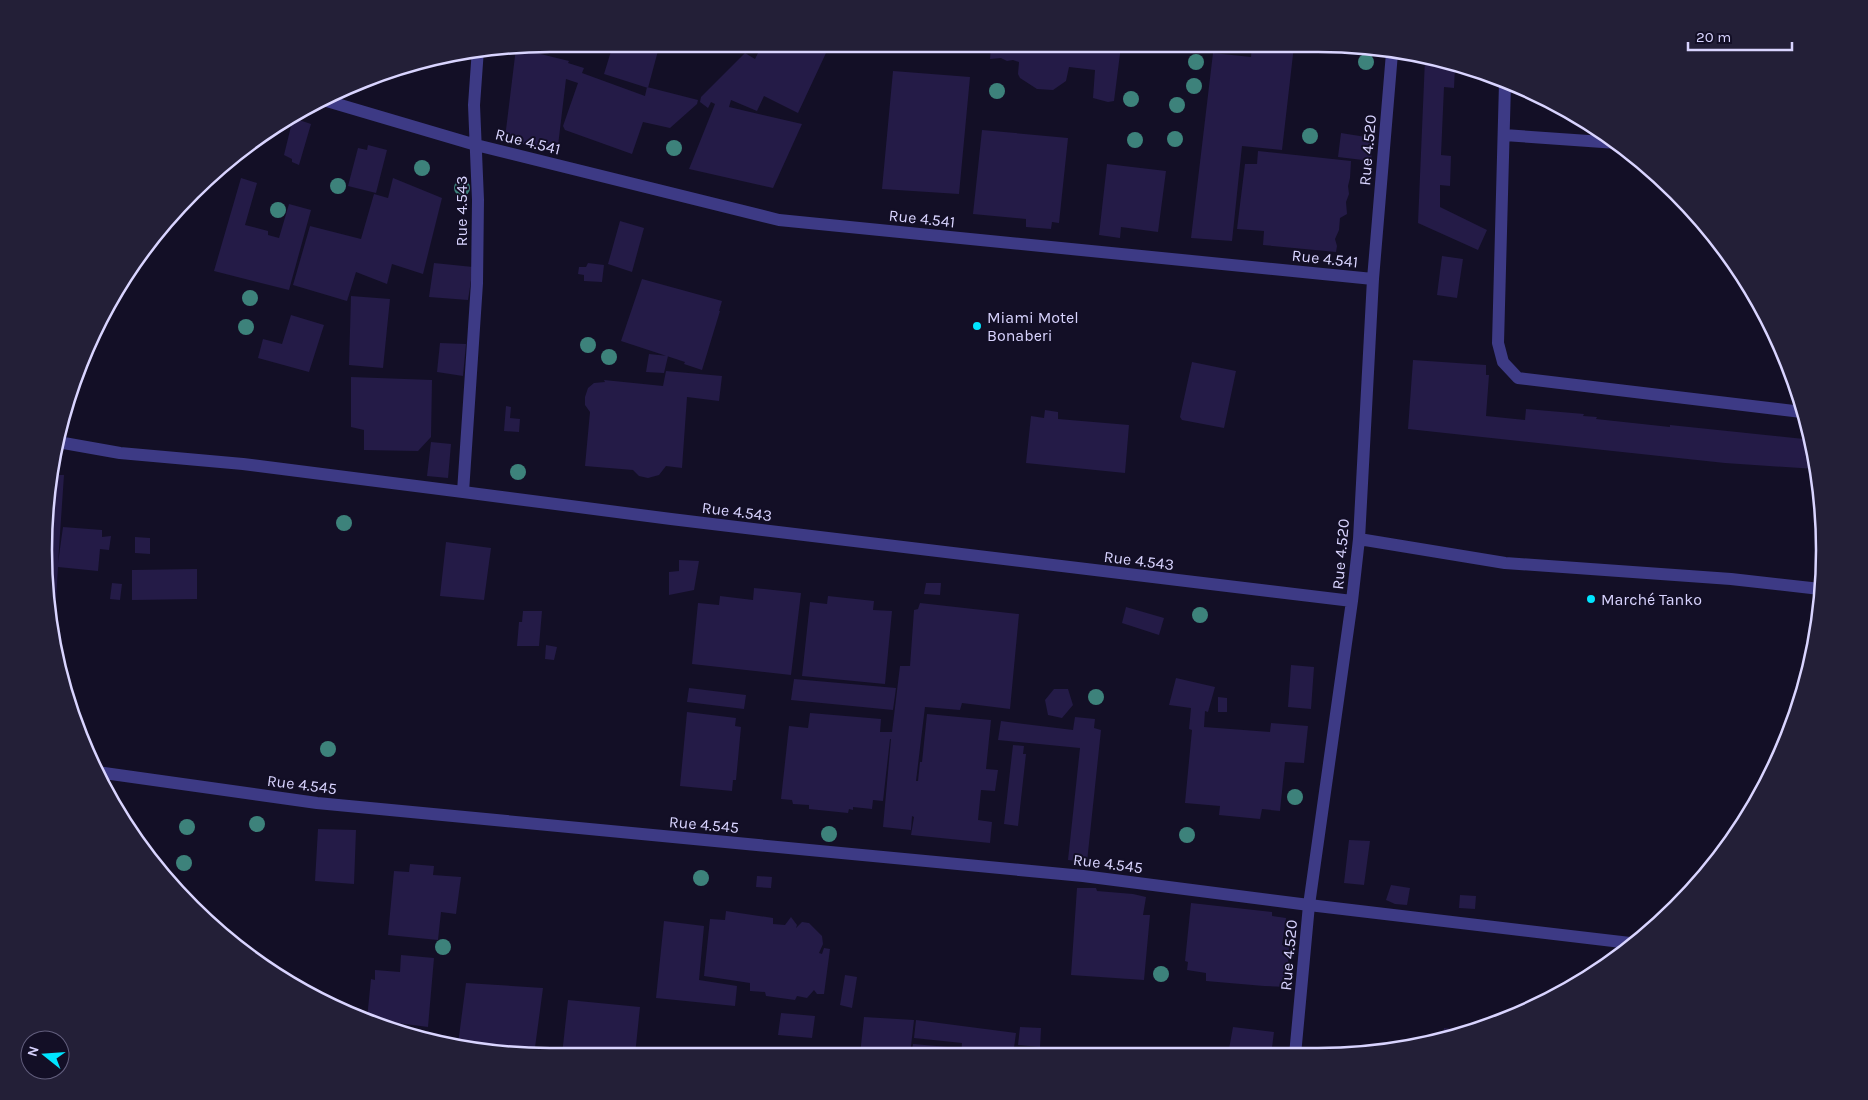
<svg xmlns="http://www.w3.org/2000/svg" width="1868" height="1100" font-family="Karla,sans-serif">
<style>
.building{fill:#241b47}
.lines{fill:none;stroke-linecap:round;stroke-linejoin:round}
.minor{stroke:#3d3a85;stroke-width:12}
.tree{fill:#3d827b}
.poi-dot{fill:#00e5ff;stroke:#130f26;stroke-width:2}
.labels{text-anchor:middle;stroke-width:4;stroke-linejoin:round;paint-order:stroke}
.street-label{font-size:16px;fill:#d9d4ff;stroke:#130f26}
.poi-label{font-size:16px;fill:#d9d4ff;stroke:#130f26;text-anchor:start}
.rim{fill:none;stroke:#d9d4ff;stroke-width:2.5}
</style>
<rect width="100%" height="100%" fill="#130f26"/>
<!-- building -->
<path class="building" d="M1252,45L1294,46L1282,150L1242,146L1232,241L1191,238L1213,53L1251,57Z
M991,46H1121L1114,101L1108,102L1093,98L1095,70L1069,67L1066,81L1053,90L1037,89L1020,78L1018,74L1019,62L1013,60L1007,61L1001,58L990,59Z
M659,47L648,88L604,74L612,48Z
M761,47H813L826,53L798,113L764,96L757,111L731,100L729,107L802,124L773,188L689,169L715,104L711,102L708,108L700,102L701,97L745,53L755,59Z
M516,48L569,61L568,63L584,68L582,73L645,96L647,87L698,100L697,104L670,128L643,122L632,154L565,130L563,126L578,83L566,79L557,154L505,138Z
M1425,59L1455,66L1454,88L1444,87L1441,155L1451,156L1450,186L1440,185V207L1487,230L1478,250L1418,223Z
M893,71L970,77L959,194L882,189Z
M293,118L311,124L299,165L292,162V159L284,155Z
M982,130L1068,138L1059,223L1052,222L1051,229L1026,227V219L973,214Z
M1341,133L1366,137L1365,141L1373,142L1371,161L1338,157Z
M368,145L387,150L376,193L348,186L358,148L367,150Z
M1258,151L1351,161L1350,178L1348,186L1349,194L1346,202L1347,214L1340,218L1339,230L1335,239L1337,246L1336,252L1263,245L1264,231L1237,229L1245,164H1257Z
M1107,164L1166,171L1158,232L1121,227L1120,238L1099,235Z
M241,178L257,183L245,225L268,231V235L279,238L289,204L311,210L289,290L214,271Z
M393,178L442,198L423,274L392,264L387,284L356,272L347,301L293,285L310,226L361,239L374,194L388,198Z
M620,221L644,228L632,272L608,264Z
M1442,256L1463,259L1457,298L1437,295Z
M434,263L473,267L468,300L429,297Z
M588,263L604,265L602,282L584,281V275L578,274L579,267H586Z
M642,279L722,301L719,311H720L702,370L684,364L685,362L621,341Z
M351,296L390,299L383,368L349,365Z
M291,315L324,325L309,372L258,358L263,339L282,344Z
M440,343L466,344L463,376L437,372Z
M649,354L668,356L664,373L646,372Z
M1413,360L1486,365V375H1489L1486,416L1525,420L1526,409L1584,414L1583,416L1597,417L1596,419L1670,427V425L1804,439L1811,441L1816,469L1725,463L1408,429Z
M1192,362L1236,371L1224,428L1182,420L1180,417Z
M666,371L722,376L719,401L687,397L682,468L666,466L659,475L648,478L639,476L633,470L585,466L590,412L585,405V397L588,388L594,383L605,382L604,380L663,386Z
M351,377L432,380L431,437L418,451L364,450V430L351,427Z
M506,406L511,407L510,418L520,419L519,432L504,431Z
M1045,410L1058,412V419L1129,425L1125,473L1026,463L1031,416L1044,418Z
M431,442L451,444L448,478L427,476Z
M54,475H64L58,563L63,527L102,530V537L111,536L109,550L100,549L98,571L58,567L56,599H49L44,550Z
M135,537L150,538V554L135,553Z
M446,542L491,548L484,600L440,596Z
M679,560L699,561L694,590L669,595V572L679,571Z
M197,569V599L132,600V570Z
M112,583L122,584L120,600L110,599Z
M926,583H941L940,595L924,594Z
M754,588L801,593L791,675L692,664L698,603L719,605L720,596L753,600Z
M828,596L874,601L873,610L892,611L885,684L802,676L810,602L827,604Z
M920,603L1019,614L1010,709L962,703L960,710L925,707L916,781H918L920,762H922L927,714L991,720L986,769L998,770L995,791L981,790L978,820L992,822L990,843L911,835L914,817L912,816L911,830L883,827L891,739H890L883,801L873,800L872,809L853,807V810L849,809L848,813L809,809V805L793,804L792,800L781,799L789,726L808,728L810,713L881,719L880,732H892L900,666H910L914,610L918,609Z
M1126,607L1164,618L1159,635L1122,623Z
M523,611H542L539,646H517L519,622H522Z
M546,645L557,647L554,660L545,659Z
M1291,665L1314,667L1311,709L1288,707Z
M1176,678L1215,687L1208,712L1205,711L1204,727L1270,732L1271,723L1308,726L1304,763L1285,762L1280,811L1262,809L1260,819L1219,815L1220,806L1185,803L1192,730L1189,729L1191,708L1169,705Z
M794,679L896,688L893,710L791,700Z
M689,688L746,695L744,709L687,702Z
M1054,689H1068L1073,705L1062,718L1048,715L1045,700Z
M1218,697L1227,698V712H1218Z
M687,712L736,718L735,726L741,727L736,780H733L732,791L680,786Z
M1075,717L1095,719L1094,728L1101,730L1087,862L1068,860L1080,748L998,740L1001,721L1073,730Z
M1013,745L1024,746L1023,754H1026L1018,826L1004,824Z
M318,829L356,830L354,884L315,881Z
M1349,840L1370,841L1364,885L1344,883Z
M410,864L434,866L433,875L461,877L456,914L441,912L438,940L388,935L394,871L409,872Z
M757,876L772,877L771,888L756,887Z
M1391,885L1410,888L1407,905L1395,904L1386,900Z
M1077,888H1096L1097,891L1133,894L1146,897L1143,915H1150L1144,980L1071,975Z
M1460,895L1476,896L1475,909L1459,908Z
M1191,903L1272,912V916L1286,918L1282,945L1289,946L1287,987L1264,986L1206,981V973L1187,970L1188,962L1185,961Z
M726,911L773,918V924L785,925L791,917L797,925L796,928L802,922L809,923L822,936L823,944L819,953L822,954L824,948L830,949L824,994H817L814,990L807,998L797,996L795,1000L766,996L765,992L750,991V983L704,976L710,919L725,920Z
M664,921L704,926L699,980L737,986L735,1006L656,998Z
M401,955L434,958L428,1027L367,1019L371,979L375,980V970L400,972Z
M845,975L857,977L852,1008L840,1005Z
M466,983L543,988L534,1055H517L458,1044Z
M568,1000L640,1007L635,1055H562Z
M781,1013L815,1016L812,1038L778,1035Z
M864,1017L914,1020L910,1055H860Z
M916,1020L1016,1033L1013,1055H961L962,1043L914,1038Z
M1020,1027L1041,1028L1040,1047L1018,1045Z
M1233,1027L1274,1032L1271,1055H1232L1233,1049H1229Z
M1444,1028L1469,1031V1032L1443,1037Z
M913,1044L960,1048L959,1055H911Z"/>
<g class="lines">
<!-- minor -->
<path class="minor" d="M478,49L474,105L478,200L477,283L463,492L671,519L1352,601
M1505,83L1498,343L1503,362L1518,378L1802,412
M320,99L476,145L779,220L1373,279
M1504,135L1617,143
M58,442L120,453L243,464L463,492
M1359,539L1505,563L1731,579L1820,589
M97,772L317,803L1083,876L1309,905L1630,943
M1295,1055L1309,905L1352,601L1359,539L1373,279L1392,53"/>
</g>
<!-- trees -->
<g class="tree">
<circle cx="1196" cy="62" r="8"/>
<circle cx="1366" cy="62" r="8"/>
<circle cx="1194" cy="86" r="8"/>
<circle cx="997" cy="91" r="8"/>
<circle cx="1131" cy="99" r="8"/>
<circle cx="1177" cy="105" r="8"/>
<circle cx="1310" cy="136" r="8"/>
<circle cx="1175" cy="139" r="8"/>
<circle cx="1135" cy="140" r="8"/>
<circle cx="674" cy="148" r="8"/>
<circle cx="422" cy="168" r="8"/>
<circle cx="338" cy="186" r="8"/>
<circle cx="462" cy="188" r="8"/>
<circle cx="278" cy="210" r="8"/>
<circle cx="250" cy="298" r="8"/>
<circle cx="246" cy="327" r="8"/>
<circle cx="588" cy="345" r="8"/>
<circle cx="609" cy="357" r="8"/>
<circle cx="518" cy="472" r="8"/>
<circle cx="344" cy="523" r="8"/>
<circle cx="1200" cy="615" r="8"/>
<circle cx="1096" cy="697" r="8"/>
<circle cx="328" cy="749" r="8"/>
<circle cx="1295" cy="797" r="8"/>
<circle cx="257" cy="824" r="8"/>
<circle cx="187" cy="827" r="8"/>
<circle cx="829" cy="834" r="8"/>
<circle cx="1187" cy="835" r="8"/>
<circle cx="184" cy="863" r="8"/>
<circle cx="701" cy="878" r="8"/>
<circle cx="443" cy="947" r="8"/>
<circle cx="1161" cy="974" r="8"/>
</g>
<!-- markers -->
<g class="poi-dot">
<circle cx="977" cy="326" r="5"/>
<circle cx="1591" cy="599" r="5"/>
</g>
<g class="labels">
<!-- street labels -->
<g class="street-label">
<text transform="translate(528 141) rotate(14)" y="6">Rue 4.541</text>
<text transform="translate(1367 150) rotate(-85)" y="6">Rue 4.520</text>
<text transform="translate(461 211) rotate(-90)" y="6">Rue 4.543</text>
<text transform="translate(922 218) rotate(6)" y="6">Rue 4.541</text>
<text transform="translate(1325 258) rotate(6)" y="6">Rue 4.541</text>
<text transform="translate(737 511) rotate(7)" y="6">Rue 4.543</text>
<text transform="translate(1340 554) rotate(-85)" y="6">Rue 4.520</text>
<text transform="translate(1139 560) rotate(7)" y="6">Rue 4.543</text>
<text transform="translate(302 784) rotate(7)" y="6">Rue 4.545</text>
<text transform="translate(704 824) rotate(5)" y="6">Rue 4.545</text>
<text transform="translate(1108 863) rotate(7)" y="6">Rue 4.545</text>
<text transform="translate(1288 955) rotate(-85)" y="6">Rue 4.520</text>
</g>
<!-- poi labels -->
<g class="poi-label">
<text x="987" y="323">Miami Motel<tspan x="987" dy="18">Bonaberi</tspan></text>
<text x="1601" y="605">Marché Tanko</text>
</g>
</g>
<!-- crop -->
<path d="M0 0H1868V1100H0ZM550 52H1318A498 498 0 0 1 1816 550V550A498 498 0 0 1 1318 1048H550A498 498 0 0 1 52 550V550A498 498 0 0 1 550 52Z" fill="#231f37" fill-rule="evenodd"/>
<path class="rim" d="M550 52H1318A498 498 0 0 1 1816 550V550A498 498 0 0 1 1318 1048H550A498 498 0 0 1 52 550V550A498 498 0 0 1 550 52Z"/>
<!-- north arrow -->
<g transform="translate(45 1055) rotate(287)"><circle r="24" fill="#130f26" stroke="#625e7d"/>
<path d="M0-4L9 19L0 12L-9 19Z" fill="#00e5ff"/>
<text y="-8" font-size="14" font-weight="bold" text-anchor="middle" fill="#d9d4ff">N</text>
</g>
<!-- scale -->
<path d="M1688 42v8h104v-8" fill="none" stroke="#d9d4ff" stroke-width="2.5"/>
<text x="1696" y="42" font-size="15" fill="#d9d4ff" stroke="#130f26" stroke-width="4" paint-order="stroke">20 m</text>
</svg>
